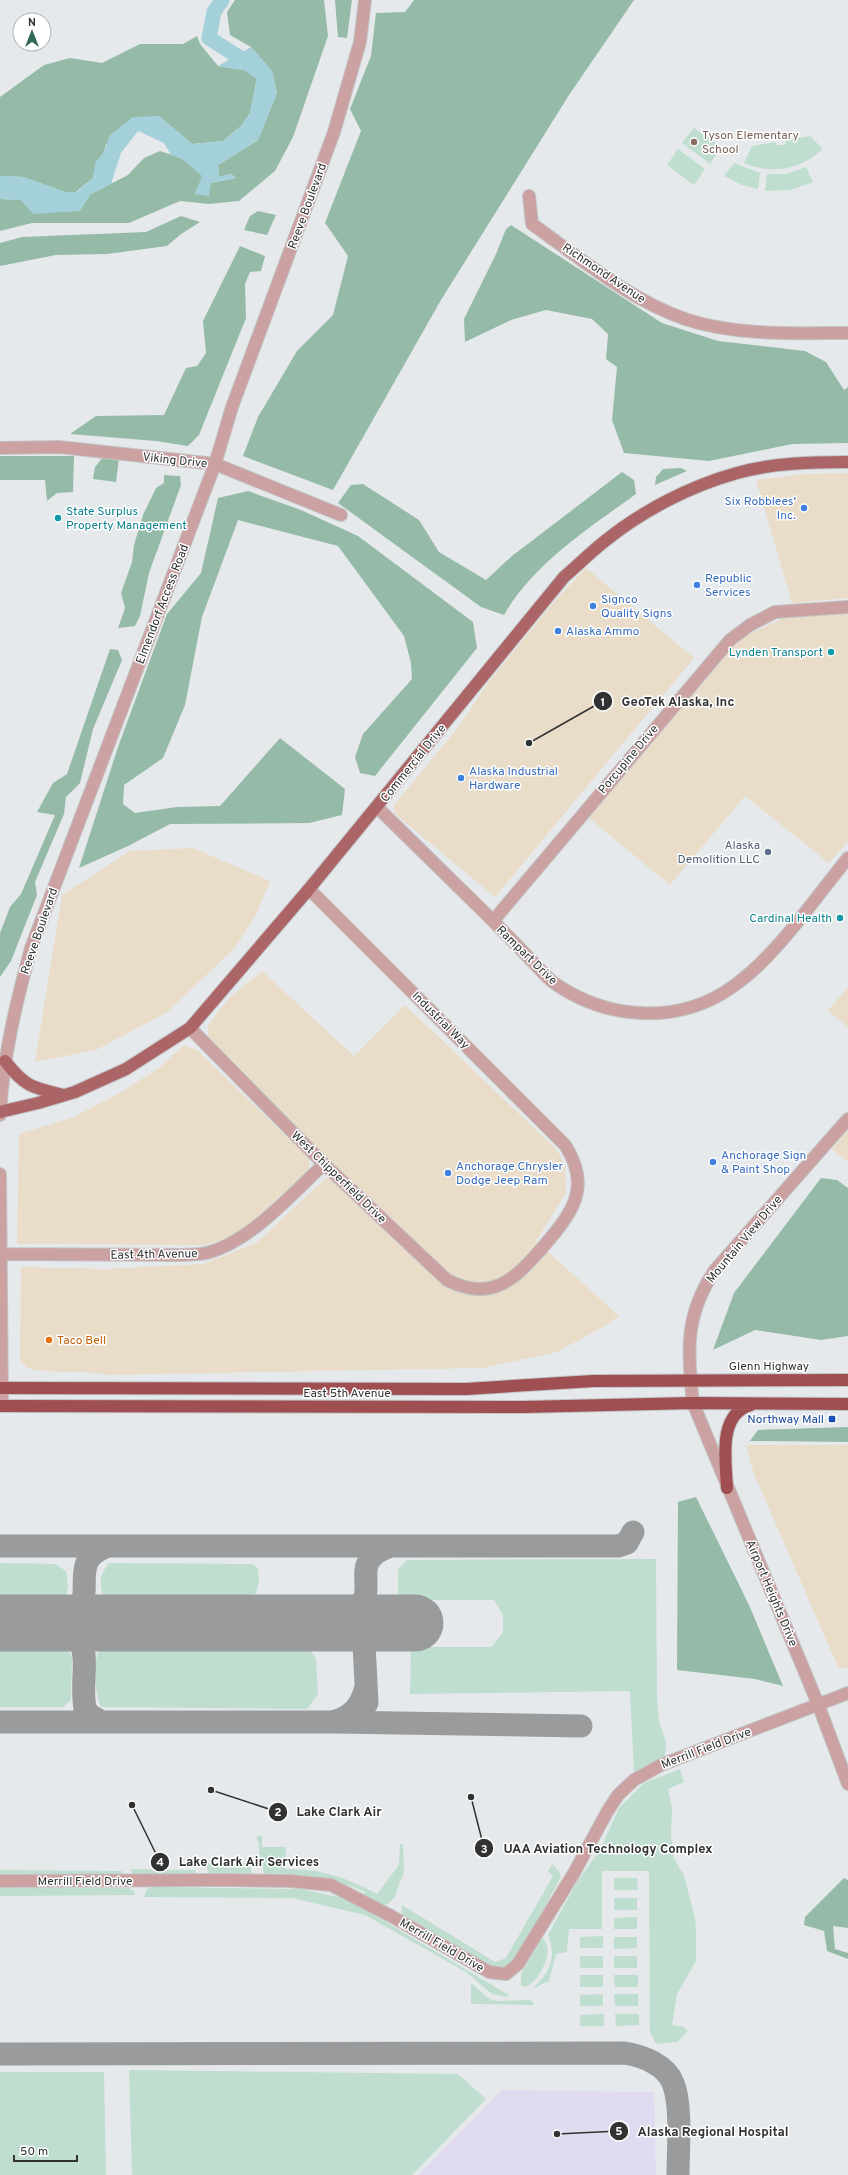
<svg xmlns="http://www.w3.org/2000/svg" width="848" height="2175" font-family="Overpass,sans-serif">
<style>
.commercial{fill:#e9ddc9}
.medical{fill:#e1dbf1}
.green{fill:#bfdecf}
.forest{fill:#95baa8}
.water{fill:#a4d0d9}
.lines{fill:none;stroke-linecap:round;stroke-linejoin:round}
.river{stroke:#a4d0d9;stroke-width:15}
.taxiway{stroke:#999b9c;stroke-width:23}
.runway{stroke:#999b9c;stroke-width:57}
.minor-casing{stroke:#c2c4c6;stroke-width:14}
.major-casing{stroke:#c2c4c6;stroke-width:14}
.highway-casing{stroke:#c2c4c6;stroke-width:14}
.minor{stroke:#cba2a1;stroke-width:12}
.major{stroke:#ac6566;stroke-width:12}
.highway{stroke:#9f4e51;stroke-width:12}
.education-dot{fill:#8d6e63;stroke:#fff;stroke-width:1.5}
.shop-dot{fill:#3f7fe0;stroke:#fff;stroke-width:1.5}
.culture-dot{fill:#0f9aa8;stroke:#fff;stroke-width:1.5}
.service-dot{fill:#5c6f8a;stroke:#fff;stroke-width:1.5}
.food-dot{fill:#e8710a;stroke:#fff;stroke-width:1.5}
.transit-dot{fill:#1a4fb4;stroke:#fff;stroke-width:1.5}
.labels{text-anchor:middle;stroke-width:3;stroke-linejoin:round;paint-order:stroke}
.education-label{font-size:12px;fill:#785e54;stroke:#fff;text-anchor:start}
.street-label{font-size:12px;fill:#313232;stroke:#fff}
.shop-label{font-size:12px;fill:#366cbe;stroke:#fff;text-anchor:start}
.culture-label{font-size:12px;fill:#0d838f;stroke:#fff;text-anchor:end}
.service-label{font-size:12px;fill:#4e5e75;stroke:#fff;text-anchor:end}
.food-label{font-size:12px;fill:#c56008;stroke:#fff;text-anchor:start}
.transit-label{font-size:12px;fill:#164399;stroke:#fff;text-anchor:end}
.leader{fill:none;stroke:#313232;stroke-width:1.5}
.callout-dot{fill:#313232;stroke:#fff;stroke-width:1.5}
.mark-label{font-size:12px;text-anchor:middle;font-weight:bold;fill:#fff}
.callout-label{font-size:13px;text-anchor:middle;font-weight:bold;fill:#313232;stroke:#fff;stroke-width:3;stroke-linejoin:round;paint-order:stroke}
</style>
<rect width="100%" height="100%" fill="#e6e9eb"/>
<!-- commercial -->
<path class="commercial" d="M848,473V598L792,603L756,480L804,474Z
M586,568L694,658L495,897L394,813V805L460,725L488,683L552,604Z
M848,612V841L829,863L745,796L670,885L589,818L741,638L788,616Z
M193,848L270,881L256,915L234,949L166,1013L96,1050L35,1062L62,895L130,851Z
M262,971L354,1056L405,1005L553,1146L560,1155L565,1168L566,1193L536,1241L619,1316L603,1327L557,1352L483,1368L103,1375V1373L40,1371L27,1368L20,1360L21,1267L106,1269L203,1264L256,1243L337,1168L211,1041L208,1036V1025L217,1013L230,997Z
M848,987V1027L828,1011Z
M184,1045L197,1050L309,1158V1169L254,1221L228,1238L204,1245L17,1244L19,1134L74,1117L123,1091L159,1068Z
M848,1130V1162L832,1149Z
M746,1445H848V1668L838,1667L754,1474Z"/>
<!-- medical -->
<path class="medical" d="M502,2090L654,2092L656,2175H418Z"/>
<!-- green -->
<path class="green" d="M694,128L721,147L710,164L682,143Z
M810,136L823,149C800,170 773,175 744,163L752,146L775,142L777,145H785L786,140Z
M678,149L705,169L694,185L667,165Z
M734,163L760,173L758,189L742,185L724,176Z
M806,167L813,182L791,190L765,191L767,174H786Z
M656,1559L657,1699L659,1721L666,1742L665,1756L634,1772L630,1691L410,1694L411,1647H491L503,1633V1615L494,1600H398V1569L407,1560Z
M0,1563L55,1564L66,1571L68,1586L66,1596L59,1600L0,1599Z
M109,1563L252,1564L258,1568L259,1582L256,1593L246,1599L114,1601L104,1598C99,1585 99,1575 109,1563Z
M108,1645L308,1647L316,1658L318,1694L307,1709L101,1707C95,1695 93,1666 98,1653C100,1650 105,1647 108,1645Z
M0,1648H65L72,1656L71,1700L63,1707H0Z
M680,1769L684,1782L668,1789L672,1807L671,1836L674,1858L684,1876L695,1918L696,1932V1961L677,1994L672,2025L684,2027L688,2031L677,2042L656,2044L650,2032L649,1871H602V1929H569L567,1952L556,1954L549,1981L532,1989C550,1973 557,1958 548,1935L577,1882L600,1850L619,1808L644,1783Z
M256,1836H262V1847H286L285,1869C322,1869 345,1877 377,1894L399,1865L400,1844H403L404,1872L394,1898L388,1904L382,1905L364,1896L365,1892C332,1877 300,1873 264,1874L262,1863H260L259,1845Z
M208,1863H249L252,1873L209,1874L206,1865Z
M552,1864L559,1871L561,1877L514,1963L497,1969L401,1918L402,1905L495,1962L506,1958L553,1876L548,1871Z
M131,1869L196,1870L193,1875L133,1876Z
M0,1870L122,1871V1873L120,1876L0,1875Z
M614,1878H637L638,1890H614Z
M152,1887L300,1889L347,1899L509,1995L507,1997L492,1994L466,1972L365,1915L292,1898L144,1897L147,1889Z
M0,1888H129L134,1891L135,1895L0,1896Z
M614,1898H637V1910H614Z
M637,1917V1929H614V1918Z
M603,1936V1948H580V1937Z
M614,1937H637V1948L614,1949Z
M542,1938C557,1948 538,1985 524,1987L521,1985V1974Z
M580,1956H603V1968H580Z
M614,1956H637V1968H614Z
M580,1975H603V1987H580Z
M614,1975H638V1987H615Z
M471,1983L488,1998L496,2001L531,2000L534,2005L471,2004Z
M603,1994V2006H580V1995Z
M614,1994H638V2006H615Z
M604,2014V2026H580V2015Z
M615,2014H639V2025L616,2026Z
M129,2070L458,2074L486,2099L412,2175H132Z
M0,2072H104L106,2175H0Z"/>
<!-- forest -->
<path class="forest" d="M235,0H324L328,36L293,137L275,171L239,201L209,204L180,201L129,223H32L0,231V199L21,200L91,194L128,175L144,158L160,151L181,158L203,176L195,194L211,183L236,178L231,174L219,177L218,165L258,140L277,93L272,71L251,47L230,35L227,12Z
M335,0H352L347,38L338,37Z
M414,0H634L569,95L441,300L333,490L243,456L258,417L297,351L333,315L348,256L325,223L361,131L350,109L371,56L376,13L405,12Z
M197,36L200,44L218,66L244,70L257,78L250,113L241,126L223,141L192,144L159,116L106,144L104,152L96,163L93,178L76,192H65L23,177L0,176V97L44,65L70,58L102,63L140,44H183Z
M258,211L276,215L267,235L244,230L250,216Z
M181,216L200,222L181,234L167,246L107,254L56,255L0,266V243L22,237L146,232Z
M511,225L662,323L718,341L805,351L826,362L844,390L848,387V443L792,444L709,461L624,453L612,420L617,367L606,359L608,334L592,319L546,310L511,320L465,342L464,319L496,254L506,229Z
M240,246L265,256L261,271L250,272L245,284L246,318L199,435L188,446L156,441L70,434L96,416L164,415L186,368L197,366L206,353L203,321Z
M0,456H74L73,492L57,493L47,501L45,480H0Z
M103,457L119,458L116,482L93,479L95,467Z
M681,468L687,471L655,485L656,477L663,469Z
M622,472L634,480L636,494C589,528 533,564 504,615L481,607L338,503L351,485L363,484L419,520L439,552L486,580L512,556Z
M164,475L180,476L181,485L149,573L140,616L135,626L118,628L125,608L121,593L132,562L134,545L143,515L156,488L164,483Z
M248,491L301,510L358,536L473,622L477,648L375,776L360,773L355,757L363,734L412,679L411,663L404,636L338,546L238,520L202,617L185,705L163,758L124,785L123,804L135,813L177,807L220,806L280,738L345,789L342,815L309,823L170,824L128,846L79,868L118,747L167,614L201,573L218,498Z
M110,649L118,650L122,660L93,729L80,783L66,797L64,814L35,882L37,895L11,961L0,977V933L10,907L21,894L55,815L37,812L53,783L67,774Z
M821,1178L837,1180L848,1188V1336L821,1340L755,1330L713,1350L734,1293Z
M848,1427V1442L750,1441L758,1430Z
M696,1497L749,1605L783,1686L755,1679L677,1670L678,1502Z
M844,1878L848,1880V1928L833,1926L835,1949L848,1953V1959L827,1951L824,1931L804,1925L805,1917Z"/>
<!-- water -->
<path class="water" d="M251,47L272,71L277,93L258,140L218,165L219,177L231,174L236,178L211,183L209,196L195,194L202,176L181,158L171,155L164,143L138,131L121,153L111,184L91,194L80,211L33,214L21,200L0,199V176L23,177L65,192H77L93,178L95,163L104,152L110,135L133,117L159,116L192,144L223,141L241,126L250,113L257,79L244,70L218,66Z"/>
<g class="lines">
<!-- river -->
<path class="river" d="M222,0L214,12L209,38L254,67"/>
<!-- taxiway -->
<path class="taxiway" d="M0,1546H618L627,1543L633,1532
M51,1623C101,1635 78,1671 85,1708L89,1715L102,1722
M51,1623C58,1621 68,1620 74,1615C98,1595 66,1560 108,1546
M334,1623L353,1632L364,1644L367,1703
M334,1623C343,1619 354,1615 360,1607C377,1584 348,1561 391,1546
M83,1651C87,1635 97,1628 112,1623
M0,1722H331C351,1718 361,1707 366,1687
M335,1722L581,1726
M0,2054L625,2053C643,2056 666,2065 673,2083C682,2105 678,2150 678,2175"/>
<!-- runway -->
<path class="runway" d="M0,1623H415"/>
<defs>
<path id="minor" d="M529,196L532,224C580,258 628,299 685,319C736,336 794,333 848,333
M0,448L59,447L215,464L341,515
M377,807C413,842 449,878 485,913C501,929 517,945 532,961C539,968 546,977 554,983C609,1021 681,1025 735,985C777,955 815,898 848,858
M493,921L730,640L750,625L775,612L848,607
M190,1028L324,1164L447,1280C492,1303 515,1279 543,1247C571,1214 593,1188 565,1145L309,889
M0,1115C3,1057 16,1003 31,948L215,464L232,407L334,132L360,42L365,0
M848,1119L715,1270C685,1314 687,1351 693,1403L818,1704L848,1784
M0,1174L2,1406
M0,1254L182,1255C191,1254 202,1255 210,1252C253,1239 292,1194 324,1164
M0,1881L226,1880L290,1881L331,1885L391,1916L489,1972L506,1974L518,1964L574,1873L607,1812L618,1795L634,1780L661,1765L848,1693"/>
<path id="major" d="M5,1061C25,1087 33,1088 63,1095
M0,1112L38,1103L75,1092L126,1069L190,1028L309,889L564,577C578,565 591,552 605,541C642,511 690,486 737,473C772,463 812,462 848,462"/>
<path id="highway" d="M0,1388L466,1389L593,1381L848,1380
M0,1406L524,1407L693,1403L848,1404
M727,1488C726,1462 717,1414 751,1405"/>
</defs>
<!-- minor casing -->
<use href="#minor" class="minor-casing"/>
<!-- major casing -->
<use href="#major" class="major-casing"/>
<!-- highway casing -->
<use href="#highway" class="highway-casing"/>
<!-- minor -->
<use href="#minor" class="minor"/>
<!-- major -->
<use href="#major" class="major"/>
<!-- highway -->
<use href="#highway" class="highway"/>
</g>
<!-- markers -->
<circle class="education-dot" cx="694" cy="142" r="4"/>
<g class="shop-dot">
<circle cx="804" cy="508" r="4"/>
<circle cx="697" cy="585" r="4"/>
<circle cx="593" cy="606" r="4"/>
<circle cx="558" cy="631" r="4"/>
<circle cx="461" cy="778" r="4"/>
<circle cx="713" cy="1162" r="4"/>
<circle cx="448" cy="1173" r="4"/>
</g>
<g class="culture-dot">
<circle cx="58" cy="518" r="4"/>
<circle cx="831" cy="652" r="4"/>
<circle cx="840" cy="918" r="4"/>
</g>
<circle class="service-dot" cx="768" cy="852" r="4"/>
<circle class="food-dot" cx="49" cy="1340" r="4"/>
<rect class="transit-dot" x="828" y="1415" width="8" height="8" rx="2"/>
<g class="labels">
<!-- education labels -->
<g class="education-label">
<text x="702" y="139">Tyson Elementary<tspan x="702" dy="14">School</tspan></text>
</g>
<!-- street labels -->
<g class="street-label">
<text transform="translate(307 206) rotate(-70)" y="4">Reeve Boulevard</text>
<text transform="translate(604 273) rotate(34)" y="4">Richmond Avenue</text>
<text transform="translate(175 460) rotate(6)" y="4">Viking Drive</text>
<text transform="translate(162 604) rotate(-69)" y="4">Elmendorf Access Road</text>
<text transform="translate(628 759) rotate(-50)" y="4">Porcupine Drive</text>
<text transform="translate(413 763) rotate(-51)" y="4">Commercial Drive</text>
<text transform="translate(39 931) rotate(-71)" y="4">Reeve Boulevard</text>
<text transform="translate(527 955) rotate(44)" y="4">Rampart Drive</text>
<text transform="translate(441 1020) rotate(45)" y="4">Industrial Way</text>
<text transform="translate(339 1177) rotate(44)" y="4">West Chipperfield Drive</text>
<text transform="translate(744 1239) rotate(-50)" y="4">Mountain View Drive</text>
<text transform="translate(154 1254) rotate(-1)" y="4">East 4th Avenue</text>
<text x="769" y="1370">Glenn Highway</text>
<text x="347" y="1397">East 5th Avenue</text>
<text transform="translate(772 1593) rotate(67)" y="4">Airport Heights Drive</text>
<text transform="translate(706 1748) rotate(-21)" y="4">Merrill Field Drive</text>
<text x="85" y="1885">Merrill Field Drive</text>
<text transform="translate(442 1945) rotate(30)" y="4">Merrill Field Drive</text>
</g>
<!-- shop labels -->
<g class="shop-label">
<text x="796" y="505" text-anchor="end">Six Robblees'<tspan x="796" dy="14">Inc.</tspan></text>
<text x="705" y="582">Republic<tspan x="705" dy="14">Services</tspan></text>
<text x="601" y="603">Signco<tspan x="601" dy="14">Quality Signs</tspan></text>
<text x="566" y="635">Alaska Ammo</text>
<text x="469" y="775">Alaska Industrial<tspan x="469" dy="14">Hardware</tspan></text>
<text x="721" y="1159">Anchorage Sign<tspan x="721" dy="14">&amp; Paint Shop</tspan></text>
<text x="456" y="1170">Anchorage Chrysler<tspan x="456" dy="14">Dodge Jeep Ram</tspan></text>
</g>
<!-- culture labels -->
<g class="culture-label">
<text x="66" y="515" text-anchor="start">State Surplus<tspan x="66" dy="14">Property Management</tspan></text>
<text x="823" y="656">Lynden Transport</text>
<text x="832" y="922">Cardinal Health</text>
</g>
<!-- service labels -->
<g class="service-label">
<text x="760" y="849">Alaska<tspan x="760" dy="14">Demolition LLC</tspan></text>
</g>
<!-- food labels -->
<g class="food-label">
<text x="57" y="1344">Taco Bell</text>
</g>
<!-- transit labels -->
<g class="transit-label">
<text x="824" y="1423">Northway Mall</text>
</g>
</g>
<!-- callouts -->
<path class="leader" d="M529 743L603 701M211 1790L278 1812M471 1797L484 1848M132 1805L160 1862M557 2134L619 2131"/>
<g class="callout-dot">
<circle cx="529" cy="743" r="4"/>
<circle cx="211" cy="1790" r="4"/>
<circle cx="471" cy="1797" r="4"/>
<circle cx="132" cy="1805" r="4"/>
<circle cx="557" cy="2134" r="4"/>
<circle cx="603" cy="701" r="10"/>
<circle cx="278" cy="1812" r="10"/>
<circle cx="484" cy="1848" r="10"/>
<circle cx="160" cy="1862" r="10"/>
<circle cx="619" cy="2131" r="10"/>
</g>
<g class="mark-label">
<text x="603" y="706">1</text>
<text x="278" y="1816">2</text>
<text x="484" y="1853">3</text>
<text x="160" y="1866">4</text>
<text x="619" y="2135">5</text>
</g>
<g class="callout-label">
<text x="678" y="706">GeoTek Alaska, Inc</text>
<text x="339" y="1816">Lake Clark Air</text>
<text x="608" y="1853">UAA Aviation Technology Complex</text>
<text x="249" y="1866">Lake Clark Air Services</text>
<text x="713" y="2136">Alaska Regional Hospital</text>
</g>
<!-- north arrow -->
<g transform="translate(32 32)"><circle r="19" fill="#ffffff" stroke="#adadad"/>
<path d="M0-3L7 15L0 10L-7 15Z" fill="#316951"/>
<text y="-6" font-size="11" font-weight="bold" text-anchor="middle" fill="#313232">N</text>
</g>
<!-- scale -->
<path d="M14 2155v6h63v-6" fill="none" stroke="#313232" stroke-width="2"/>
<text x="20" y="2155" font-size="12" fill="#313232" stroke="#ffffff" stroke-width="3" paint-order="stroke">50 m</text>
</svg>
